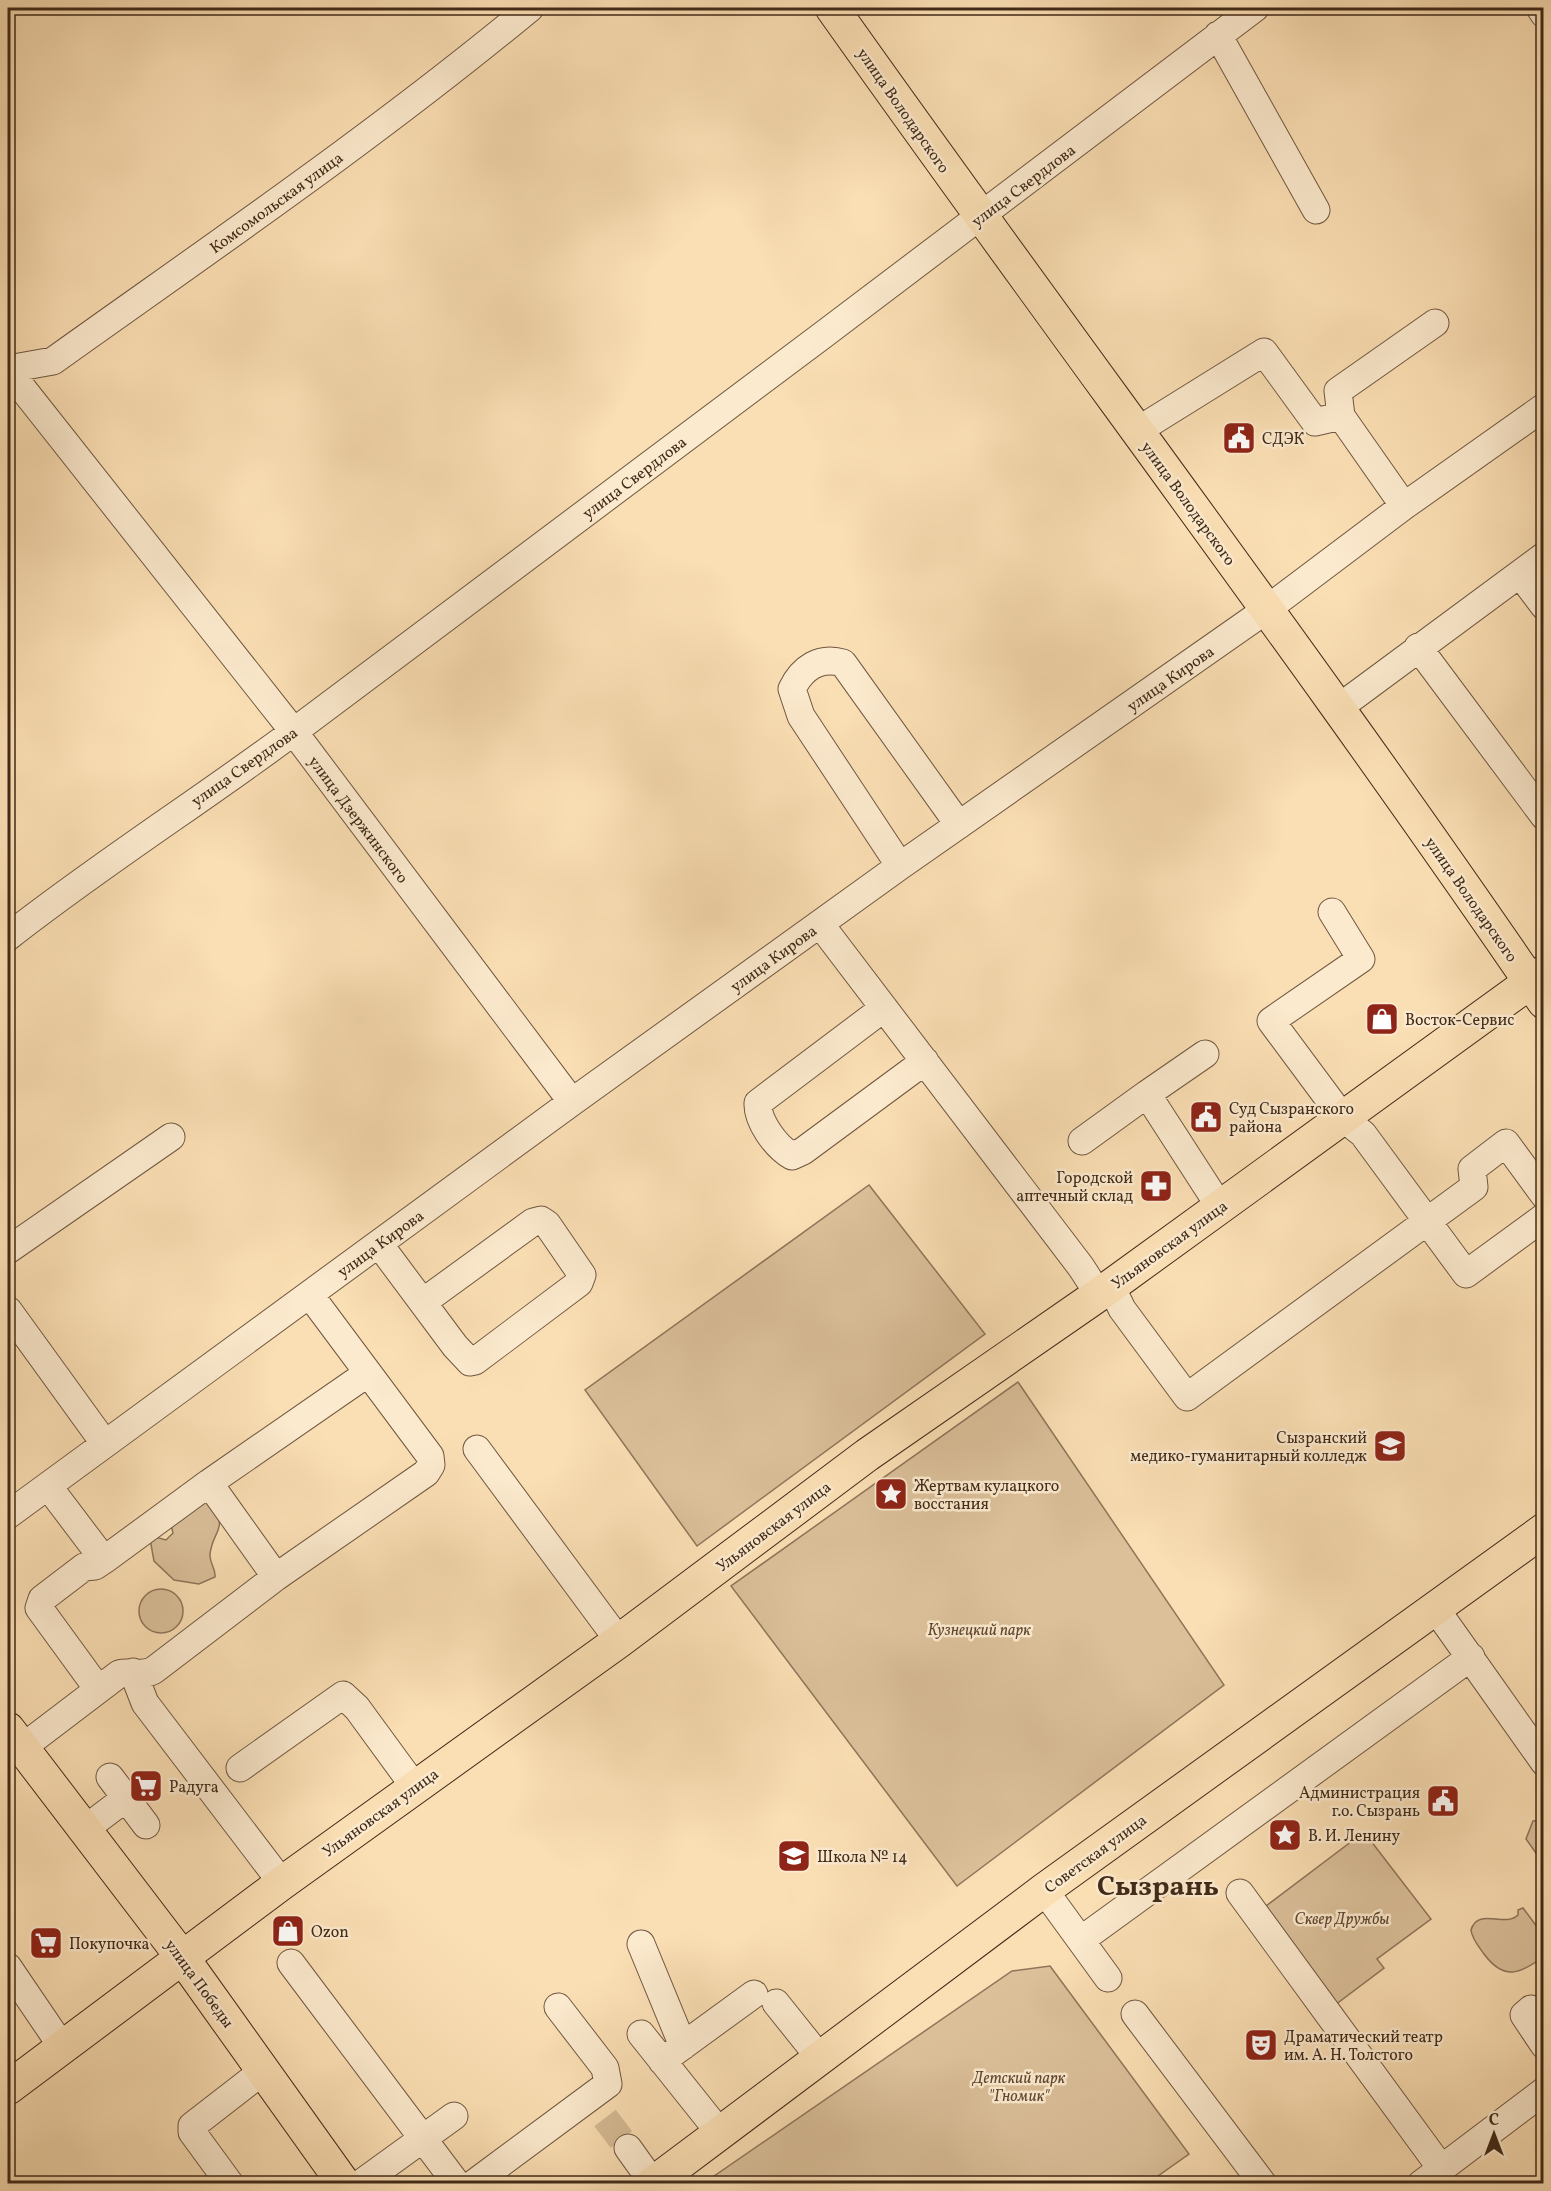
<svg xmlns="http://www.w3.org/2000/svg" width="1551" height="2191" font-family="Vollkorn,serif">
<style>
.green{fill:#dbc09a;stroke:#8e755a;stroke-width:1.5}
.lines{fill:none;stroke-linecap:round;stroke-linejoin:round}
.minor-tunnel{stroke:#d6bb95;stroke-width:27;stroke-dasharray:27 14;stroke-linecap:butt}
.minor-casing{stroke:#6f5740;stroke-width:29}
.major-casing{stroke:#402a19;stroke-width:35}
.minor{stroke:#fceace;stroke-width:27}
.major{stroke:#fbdfb4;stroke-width:33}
.labels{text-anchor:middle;stroke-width:5;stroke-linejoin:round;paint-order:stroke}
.street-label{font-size:16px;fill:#402a19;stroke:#fceace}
.poi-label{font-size:16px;fill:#402a19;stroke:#fceace;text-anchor:start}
.park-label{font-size:16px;font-style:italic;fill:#5f4833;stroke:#fceace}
.town-label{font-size:28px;font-weight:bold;fill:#402a19;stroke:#fceace}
</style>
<rect width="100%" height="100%" fill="#fbdfb4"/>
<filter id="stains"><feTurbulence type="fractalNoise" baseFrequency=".00333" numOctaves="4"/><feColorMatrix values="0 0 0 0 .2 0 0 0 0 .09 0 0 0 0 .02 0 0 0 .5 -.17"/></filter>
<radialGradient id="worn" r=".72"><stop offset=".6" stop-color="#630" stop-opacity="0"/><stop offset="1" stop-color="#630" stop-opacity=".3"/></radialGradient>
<!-- green -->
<path class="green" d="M869,1185L985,1334L697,1546L585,1390Z
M1018,1382L1224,1685L957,1886L731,1586Z
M200,1501L214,1504C227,1533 213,1529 210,1554C209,1563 216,1568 215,1577L199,1584L174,1580L154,1561L150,1539L155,1537L166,1540L173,1533L171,1525Z
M139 1611a22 22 0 1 1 44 0a22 22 0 1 1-44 0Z
M1543,1820H1544L1543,1863L1526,1839L1533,1821Z
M1364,1832L1431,1919L1377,1959L1384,1968L1335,2005L1262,1909Z
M1523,1908L1543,1935V1957C1520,1974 1504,1981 1484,1954C1479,1947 1472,1939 1471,1930C1478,1907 1505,1928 1518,1915V1910Z
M1050,1966L1189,2154L1148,2183H704L1012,1971Z"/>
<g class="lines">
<!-- minor-tunnel -->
<path class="minor-tunnel" d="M605,2118L628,2148"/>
<defs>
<path id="minor" d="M1540,8L1544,14
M1218,35L1316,210
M8,369L53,361C214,246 378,134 530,8
M8,370L294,732L572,1102
M1341,416L1338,391L1435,323
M1137,431L1264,352L1315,422L1341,416L1404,506
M1520,574L1544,606
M1418,647L1544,816
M1337,709L1544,556
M900,866L801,716L792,689C802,668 820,656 843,663L959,825
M1332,912L1361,959L1271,1021L1343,1118L1363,1134L1466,1274L1544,1217
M820,924L1081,1267L1099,1295
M8,937C102,863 204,799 300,727C619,489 938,249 1255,8
M884,1008L758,1103C757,1121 776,1147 792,1156L803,1151L925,1061
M1205,1054L1147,1094L1220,1207
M1082,1141L1147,1094
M379,1244L455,1346L470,1362L475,1361L579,1283L582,1275L547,1224L541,1220L533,1222L423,1302
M8,1250L171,1137
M1111,1286L1122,1309L1187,1397L1474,1187L1472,1169L1506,1143L1544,1195
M8,1310L105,1444
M477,1449L619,1641
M209,1483L276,1577
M48,1486L104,1560
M8,1515L572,1102L900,866L1266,610L1404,506L1544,407
M1435,1608L1544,1762
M133,1672L145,1703L282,1883
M98,1689L39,1608L42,1599L84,1567L95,1566L104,1560L209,1483L368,1373
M23,1747L119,1674C131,1670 143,1677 154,1670L276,1577L426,1473L431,1465L430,1456L310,1295
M240,1768L343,1695L357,1708L414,1786
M110,1777L146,1825
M85,1829L126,1798
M1044,1890L1108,1978
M1240,1893L1441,2168
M1081,1940L1471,1657
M641,1944L683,2046
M291,1963L457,2184
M8,1967L63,2048
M776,2003L820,2058
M1531,2009L1524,2015L1544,2045
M1135,2014L1263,2184
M641,2034L720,2133
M662,2061L754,1994
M628,2148L653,2183
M230,2184L192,2132V2126L263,2071
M360,2184L454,2116
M473,2184L608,2084L605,2068L558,2007
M1421,2184L1544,2091"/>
<path id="major" d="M832,8C1067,340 1314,665 1544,1002
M8,1729L182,1957L344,2184
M8,2088L282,1883L619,1641L867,1455L1111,1286L1544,972
M652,2184L1044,1890L1544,1530"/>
</defs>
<!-- minor casing -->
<use href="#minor" class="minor-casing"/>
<!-- major casing -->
<use href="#major" class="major-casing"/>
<!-- minor -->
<use href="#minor" class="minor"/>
<!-- major -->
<use href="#major" class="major"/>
</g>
<!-- icons -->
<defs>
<symbol id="civic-square" viewBox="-11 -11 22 22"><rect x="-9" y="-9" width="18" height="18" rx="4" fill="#8f2418" stroke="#fceace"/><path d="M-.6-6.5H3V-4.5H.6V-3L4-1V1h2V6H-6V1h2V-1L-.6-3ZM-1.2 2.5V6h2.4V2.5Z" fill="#fff"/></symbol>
<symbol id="shop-square" viewBox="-11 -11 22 22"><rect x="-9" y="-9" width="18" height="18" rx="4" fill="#8f2418" stroke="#fceace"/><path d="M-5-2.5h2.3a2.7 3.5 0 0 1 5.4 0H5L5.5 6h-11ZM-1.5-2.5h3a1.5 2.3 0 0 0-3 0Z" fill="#fff"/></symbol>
<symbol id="pharmacy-square" viewBox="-11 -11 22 22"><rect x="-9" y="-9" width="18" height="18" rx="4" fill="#8f2418" stroke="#fceace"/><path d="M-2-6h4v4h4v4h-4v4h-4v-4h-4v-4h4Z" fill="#fff"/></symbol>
<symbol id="university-square" viewBox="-11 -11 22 22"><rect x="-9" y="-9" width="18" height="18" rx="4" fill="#8f2418" stroke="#fceace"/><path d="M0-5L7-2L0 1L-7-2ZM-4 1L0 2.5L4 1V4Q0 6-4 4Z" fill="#fff"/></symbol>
<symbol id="sight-square" viewBox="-11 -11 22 22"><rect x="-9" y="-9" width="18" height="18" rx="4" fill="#8f2418" stroke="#fceace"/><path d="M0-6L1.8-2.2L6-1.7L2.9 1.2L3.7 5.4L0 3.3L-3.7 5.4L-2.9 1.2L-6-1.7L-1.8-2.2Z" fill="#fff"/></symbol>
<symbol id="supermarket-square" viewBox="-11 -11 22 22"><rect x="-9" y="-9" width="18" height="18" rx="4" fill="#8f2418" stroke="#fceace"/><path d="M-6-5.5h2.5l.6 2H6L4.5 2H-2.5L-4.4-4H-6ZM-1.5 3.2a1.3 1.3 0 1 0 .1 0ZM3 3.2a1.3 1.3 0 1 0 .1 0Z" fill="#fff"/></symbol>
<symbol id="school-square" viewBox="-11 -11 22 22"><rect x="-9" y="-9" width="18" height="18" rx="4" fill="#8f2418" stroke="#fceace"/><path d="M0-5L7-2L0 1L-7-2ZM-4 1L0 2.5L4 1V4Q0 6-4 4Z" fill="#fff"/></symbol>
<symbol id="theatre-square" viewBox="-11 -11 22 22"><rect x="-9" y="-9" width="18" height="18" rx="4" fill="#8f2418" stroke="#fceace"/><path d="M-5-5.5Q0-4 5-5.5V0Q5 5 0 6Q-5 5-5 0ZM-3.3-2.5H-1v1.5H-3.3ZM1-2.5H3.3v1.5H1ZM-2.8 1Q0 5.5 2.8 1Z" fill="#fff"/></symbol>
</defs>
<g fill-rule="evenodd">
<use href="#civic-square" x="1220" y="419" width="38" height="38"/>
<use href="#shop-square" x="1363" y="1000" width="38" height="38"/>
<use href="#civic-square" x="1187" y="1098" width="38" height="38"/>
<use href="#pharmacy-square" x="1137" y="1167" width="38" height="38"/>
<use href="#university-square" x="1371" y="1427" width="38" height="38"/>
<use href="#sight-square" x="872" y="1475" width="38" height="38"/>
<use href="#supermarket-square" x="127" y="1767" width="38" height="38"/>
<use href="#civic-square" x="1424" y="1782" width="38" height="38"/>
<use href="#sight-square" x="1266" y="1816" width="38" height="38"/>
<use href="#school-square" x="775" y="1837" width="38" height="38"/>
<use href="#shop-square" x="269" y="1912" width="38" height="38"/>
<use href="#supermarket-square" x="27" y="1924" width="38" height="38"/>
<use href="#theatre-square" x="1242" y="2026" width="38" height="38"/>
</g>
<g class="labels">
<!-- street labels -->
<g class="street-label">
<text transform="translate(904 110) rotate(55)" y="6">улица Володарского</text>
<text transform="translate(1023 185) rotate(-37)" y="6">улица Свердлова</text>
<text transform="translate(276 202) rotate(-36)" y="6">Комсомольская улица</text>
<text transform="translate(634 477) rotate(-37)" y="6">улица Свердлова</text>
<text transform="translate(1189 503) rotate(54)" y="6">улица Володарского</text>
<text transform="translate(1170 678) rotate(-35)" y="6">улица Кирова</text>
<text transform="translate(244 766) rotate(-35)" y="6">улица Свердлова</text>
<text transform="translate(359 819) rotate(53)" y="6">улица Дзержинского</text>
<text transform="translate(1472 899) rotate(55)" y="6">улица Володарского</text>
<text transform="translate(773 958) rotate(-36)" y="6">улица Кирова</text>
<text transform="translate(380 1243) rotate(-36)" y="6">улица Кирова</text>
<text transform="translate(1169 1244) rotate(-36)" y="6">Ульяновская улица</text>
<text transform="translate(773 1526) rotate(-37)" y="6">Ульяновская улица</text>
<text transform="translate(380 1812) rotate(-36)" y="6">Ульяновская улица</text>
<text transform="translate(1095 1853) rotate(-36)" y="6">Советская улица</text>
<text transform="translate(200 1983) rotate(54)" y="6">улица Победы</text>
</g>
<!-- poi labels -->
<g class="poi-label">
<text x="1262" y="444">СДЭК</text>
<text x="1405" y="1025">Восток-Сервис</text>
<text x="1229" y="1114">Суд Сызранского<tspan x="1229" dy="18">района</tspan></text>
<text x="1133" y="1183" text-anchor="end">Городской<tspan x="1133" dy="18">аптечный склад</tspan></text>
<text x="1367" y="1443" text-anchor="end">Сызранский<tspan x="1367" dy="18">медико-гуманитарный колледж</tspan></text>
<text x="914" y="1491">Жертвам кулацкого<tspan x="914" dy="18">восстания</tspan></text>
<text x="169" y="1792">Радуга</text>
<text x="1420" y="1798" text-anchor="end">Администрация<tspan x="1420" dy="18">г.о. Сызрань</tspan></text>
<text x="1308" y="1841">В. И. Ленину</text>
<text x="817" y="1862">Школа № 14</text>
<text x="311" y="1937">Ozon</text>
<text x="69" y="1949">Покупочка</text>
<text x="1284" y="2042">Драматический театр<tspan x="1284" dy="18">им. А. Н. Толстого</tspan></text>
</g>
<!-- park labels -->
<g class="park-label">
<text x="979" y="1635">Кузнецкий парк</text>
<text x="1342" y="1924">Сквер Дружбы</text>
<text x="1019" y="2083">Детский парк<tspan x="1019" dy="18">"Гномик"</tspan></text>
</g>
<!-- town labels -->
<g class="town-label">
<text x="1158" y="1895">Сызрань</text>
</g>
</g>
<!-- margin -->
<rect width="1551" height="2191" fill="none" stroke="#fbdfb4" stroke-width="30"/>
<rect x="9" y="9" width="1533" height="2173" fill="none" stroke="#402a19" stroke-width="3"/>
<rect x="15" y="15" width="1521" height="2161" fill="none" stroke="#402a19" stroke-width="1.5"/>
<!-- north arrow -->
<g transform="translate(1494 2134)" stroke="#fceace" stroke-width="4.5" paint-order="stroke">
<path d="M0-4.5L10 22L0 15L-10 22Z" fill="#402a19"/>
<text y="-9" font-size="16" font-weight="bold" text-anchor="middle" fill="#402a19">С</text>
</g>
<rect width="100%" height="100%" filter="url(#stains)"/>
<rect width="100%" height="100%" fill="url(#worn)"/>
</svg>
